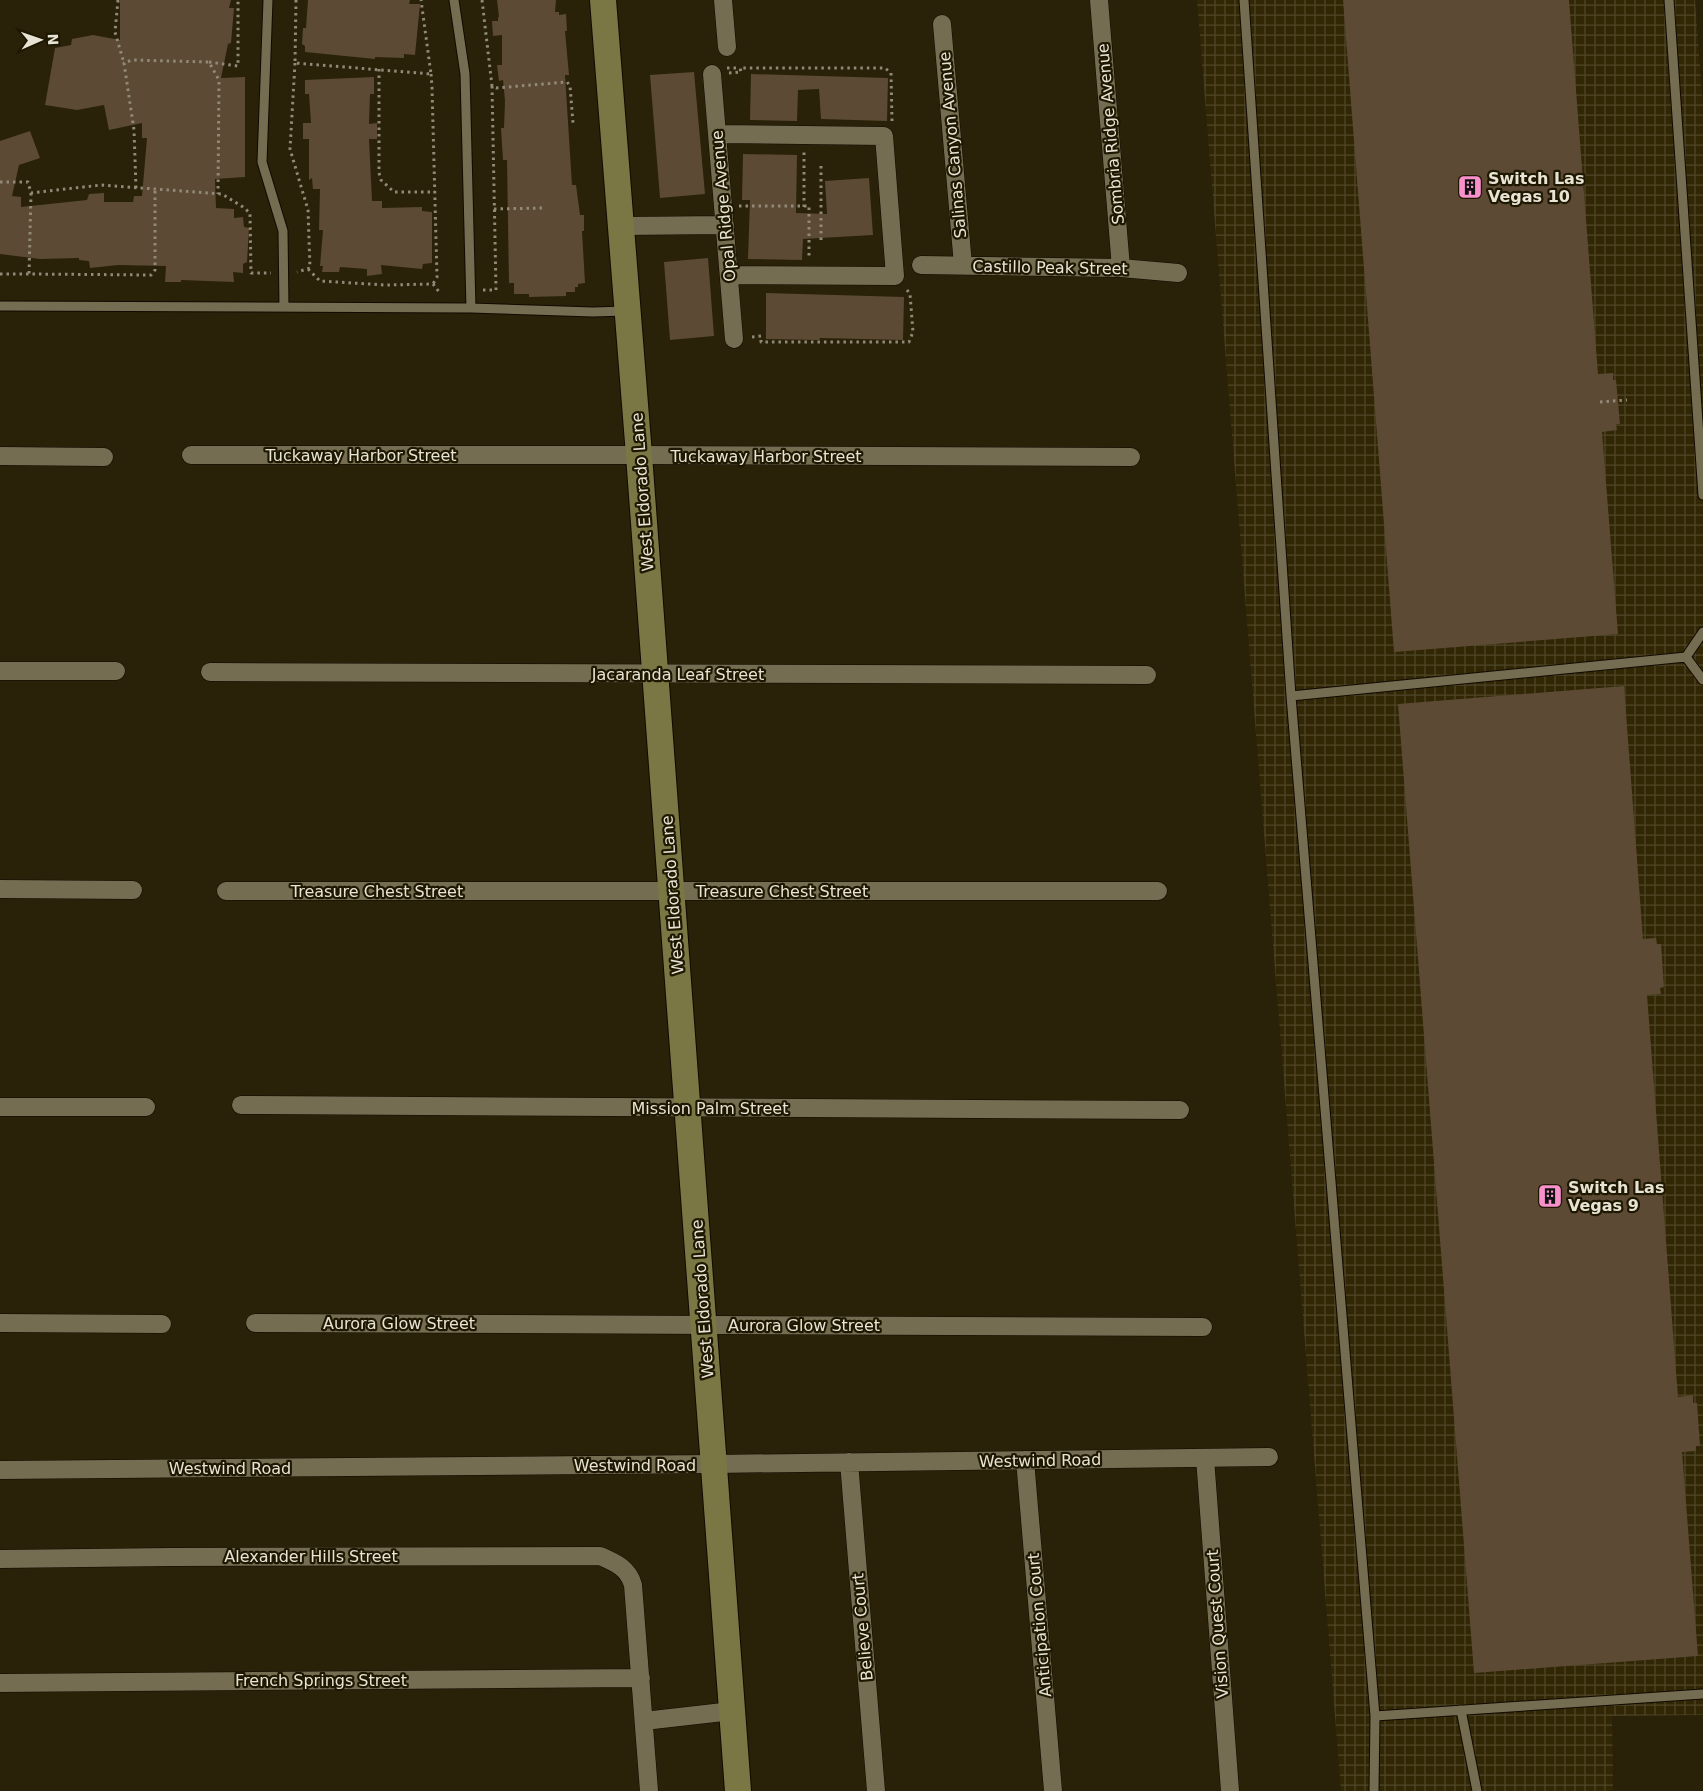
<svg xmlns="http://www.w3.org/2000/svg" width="1703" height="1791" font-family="'DejaVu Sans',sans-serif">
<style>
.industrial{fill:url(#industrial-grid)}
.building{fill:#5c4a34}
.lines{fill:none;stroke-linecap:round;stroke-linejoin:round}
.lane-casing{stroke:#120a00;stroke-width:11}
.street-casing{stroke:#120a00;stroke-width:19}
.secondary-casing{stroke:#120a00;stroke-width:28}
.path{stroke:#908a77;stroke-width:3;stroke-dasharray:2.5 4;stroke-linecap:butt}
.lane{stroke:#756d52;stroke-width:9}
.street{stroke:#756d52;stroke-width:18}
.secondary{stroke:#7a7744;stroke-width:26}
.labels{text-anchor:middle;stroke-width:4.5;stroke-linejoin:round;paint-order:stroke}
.street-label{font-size:16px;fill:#e8e4d5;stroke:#1f1801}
.poi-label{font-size:16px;font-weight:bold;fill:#e8e4d5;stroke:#1f1801;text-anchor:start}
</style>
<defs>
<pattern id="industrial-grid" width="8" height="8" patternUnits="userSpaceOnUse" patternTransform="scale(1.25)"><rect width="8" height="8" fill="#312705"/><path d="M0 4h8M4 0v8" fill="none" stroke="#4f4629"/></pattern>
</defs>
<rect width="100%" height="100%" fill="#292108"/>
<!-- industrial -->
<path class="industrial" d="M1197,0H1695L1703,107V1715L1612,1716L1613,1791H1341Z"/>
<!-- building -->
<path class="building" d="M120,0H231L229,8H234L231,43L228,44L221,78L245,77V177L215,179L216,208L234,209V218L243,217L244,227L249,228L247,262L243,264V273L233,272L234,282L181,280V282H165L166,266L118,265L90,268L89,261L79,260V258L40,259L0,254V141L30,131L40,158L19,165L12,196L21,197V207L87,200L89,194L104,193V202H133L134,196H142L147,138H142V123L109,130L104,105L77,110L45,105L55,48L71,45L72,39L93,35L120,40Z
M308,0H410L409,4H420L415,55L404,54V58L375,57V59L305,52V46L302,44L303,28H306Z
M497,0H556L555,12H559V15L566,14L567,31H565L569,75H565L572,185H576L580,215H584V231H582L585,283L578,284V287H575V292H566V296L529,297V294H514V283H509L507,160H503L501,128H504L505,101L503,80L499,81L497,65H502V35L493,36L492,21H498V17H499Z
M1343,0H1569L1598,374L1613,373V380H1616L1620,424H1616L1617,430L1602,432L1618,634L1394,652Z
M694,72L705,194L660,198L650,75Z
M751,74L888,78L887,121L821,119L819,89L798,90L797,121L750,120Z
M374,77V94H370L369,124L377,123V139H369L372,201H382V208L422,207V211L432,212V263L423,264L422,269L381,265L382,274L367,276V269L340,267L339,272H322L323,266H320L323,230H319L320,189H313L312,178L309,180V139H303V123H311L309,94H305V80Z
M743,154L797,155L796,213L827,214L825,181L869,178L873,235L803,239L802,260L748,259L750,200H742Z
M708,258L714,336L670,340L664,262Z
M766,293L904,297L903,340L820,338L819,340L766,339Z
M1624,686L1643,939L1656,938L1657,944H1661L1664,987L1660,988L1661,994L1647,995L1678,1397L1693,1395V1403H1697L1700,1446H1696V1451L1682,1452L1698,1656L1474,1673L1398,704Z"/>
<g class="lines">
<defs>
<path id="lane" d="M268,0L262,162L283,231L284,307
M454,0L465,74L471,308
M1244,0L1291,696L1375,1716L1703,1694
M1669,0L1703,495
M0,306L471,308L593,312L625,311
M1703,632L1686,657L1703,680
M1291,696L1686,657
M1461,1710L1477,1791
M1374,1791L1375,1716"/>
<path id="street" d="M723,0L727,47
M1099,0L1121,268
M942,24L963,265
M712,74L734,339
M717,134L884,136L895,276L729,275
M622,226L725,225
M921,265L1121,268L1178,273
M191,455H639L1131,457
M0,456L104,457
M0,671H116
M210,672L1147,675
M0,889L133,890
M226,891H1158
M241,1105L1180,1110
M0,1107H146
M0,1323L162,1324
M255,1323L1203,1327
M1205,1458L1230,1791
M1025,1460L1053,1791
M849,1462L876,1791
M0,1470L714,1464L1269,1457
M0,1559L170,1557L600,1556C616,1563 628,1568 633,1585L649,1791
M0,1683L641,1678
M644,1721L732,1711"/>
<path id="secondary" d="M603,0L639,455L738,1791"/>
</defs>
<!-- lane casing -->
<use href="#lane" class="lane-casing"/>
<!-- street casing -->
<use href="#street" class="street-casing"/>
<!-- secondary casing -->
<use href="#secondary" class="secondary-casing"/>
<!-- path -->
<path class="path" d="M118,0L115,32L124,63
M296,0L295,63L431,74L421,0
M482,0L492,86L496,88L567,82L570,86L573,123
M209,62L238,66V0
M295,63L290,149L308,210L310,268L297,272
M727,68H740
M379,69V173L381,180L394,192H435
M729,73L741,72L740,68H885L891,73L892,121
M431,74L432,87L437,277L433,284
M821,166V244
M0,182H28L31,193L101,185L222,194L243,207L250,213L251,273H271
M136,188L134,130L124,63L132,60L209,62L219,80L218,194
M31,193L29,274L151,275L155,270V189
M739,206H809V257
M804,207V152
M494,209L544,208
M308,269L320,281L385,285L433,284L440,293
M0,274H29
M483,290H496L492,86
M752,337L761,336V342H909L913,332L910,294L907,290
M1600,402L1627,400"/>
<!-- lane -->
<use href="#lane" class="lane"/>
<!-- street -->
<use href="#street" class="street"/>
<!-- secondary -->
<use href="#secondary" class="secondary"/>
</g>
<!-- icons -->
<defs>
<symbol id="building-square" viewBox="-11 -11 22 22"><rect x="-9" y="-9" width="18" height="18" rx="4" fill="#f890cc" stroke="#1f1801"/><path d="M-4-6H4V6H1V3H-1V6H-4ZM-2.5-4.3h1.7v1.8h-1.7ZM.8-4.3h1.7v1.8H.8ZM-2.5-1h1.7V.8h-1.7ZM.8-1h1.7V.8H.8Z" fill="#111"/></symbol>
</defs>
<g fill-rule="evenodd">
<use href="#building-square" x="1456" y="173" width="28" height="28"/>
<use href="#building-square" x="1536" y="1182" width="28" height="28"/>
</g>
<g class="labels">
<!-- street labels -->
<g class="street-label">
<text transform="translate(1110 134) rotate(-95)" y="6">Sombria Ridge Avenue</text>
<text transform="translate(952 145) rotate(-95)" y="6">Salinas Canyon Avenue</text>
<text transform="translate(723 206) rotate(-95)" y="6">Opal Ridge Avenue</text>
<text transform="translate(1050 267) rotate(1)" y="6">Castillo Peak Street</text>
<text x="361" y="461">Tuckaway Harbor Street</text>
<text x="766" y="462">Tuckaway Harbor Street</text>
<text transform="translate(642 492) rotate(-94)" y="6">West Eldorado Lane</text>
<text x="678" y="680">Jacaranda Leaf Street</text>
<text x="377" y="897">Treasure Chest Street</text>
<text x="782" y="897">Treasure Chest Street</text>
<text transform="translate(672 895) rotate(-94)" y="6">West Eldorado Lane</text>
<text x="710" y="1114">Mission Palm Street</text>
<text transform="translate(702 1299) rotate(-94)" y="6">West Eldorado Lane</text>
<text x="399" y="1329">Aurora Glow Street</text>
<text x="804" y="1331">Aurora Glow Street</text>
<text transform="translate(1040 1460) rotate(-1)" y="6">Westwind Road</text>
<text x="635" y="1471">Westwind Road</text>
<text x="230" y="1474">Westwind Road</text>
<text x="311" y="1562">Alexander Hills Street</text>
<text transform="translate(1217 1624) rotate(-94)" y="6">Vision Quest Court</text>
<text transform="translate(1039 1625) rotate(-95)" y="6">Anticipation Court</text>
<text transform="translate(862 1627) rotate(-95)" y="6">Believe Court</text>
<text x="321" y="1686">French Springs Street</text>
</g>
<!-- poi labels -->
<g class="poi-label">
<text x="1488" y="184">Switch Las<tspan x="1488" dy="18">Vegas 10</tspan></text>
<text x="1568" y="1193">Switch Las<tspan x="1568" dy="18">Vegas 9</tspan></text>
</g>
</g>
<!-- north arrow -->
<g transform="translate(40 40) rotate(88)" stroke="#1f1801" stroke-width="4" paint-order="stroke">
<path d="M0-4L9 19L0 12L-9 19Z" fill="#e8e4d5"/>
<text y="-8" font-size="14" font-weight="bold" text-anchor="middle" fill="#e8e4d5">N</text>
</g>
</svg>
